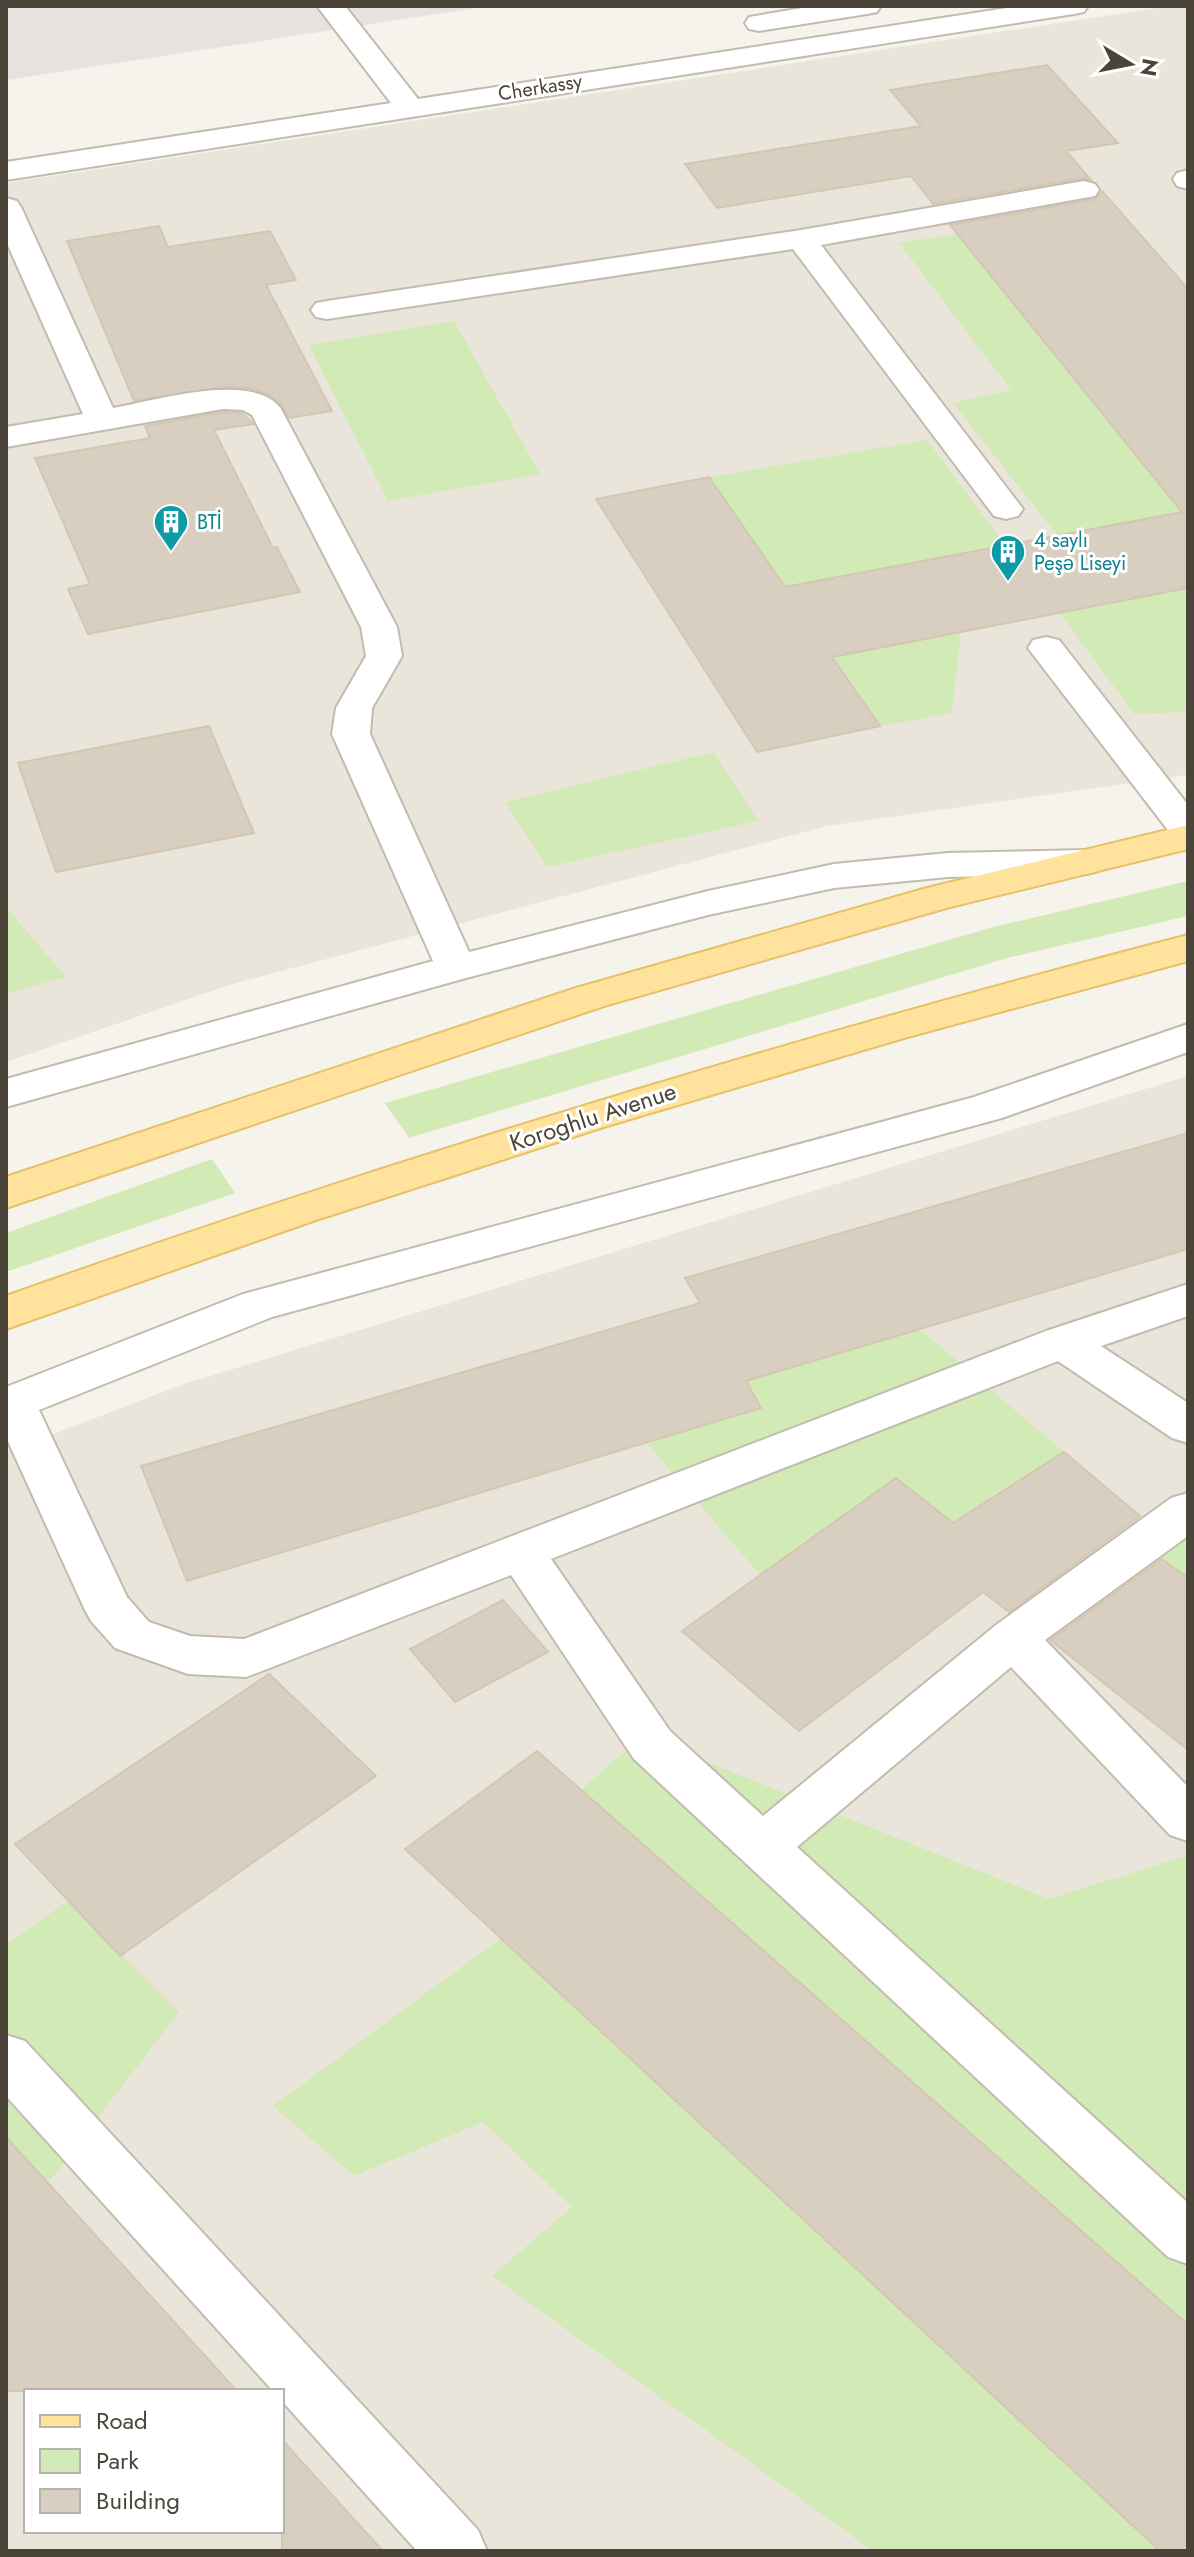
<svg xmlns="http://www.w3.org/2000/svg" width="1194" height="2557" font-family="Jost,sans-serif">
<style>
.residential{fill:#eae5da;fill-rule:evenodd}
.industrial{fill:#e6e2dd}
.green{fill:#d2eab5}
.building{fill:#d8cfc1;stroke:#d3c7b4;stroke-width:2}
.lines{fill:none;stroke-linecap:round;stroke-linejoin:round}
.minor-casing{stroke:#c2bbae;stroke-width:4}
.major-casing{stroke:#e6c16a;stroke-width:4}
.minor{fill:#fff;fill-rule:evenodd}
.major{fill:#ffe39c;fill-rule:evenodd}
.labels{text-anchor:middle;stroke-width:6;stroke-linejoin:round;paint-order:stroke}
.far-street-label{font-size:20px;fill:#4b4439;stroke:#fff}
.far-culture-label{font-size:20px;fill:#0d838f;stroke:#fff;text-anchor:start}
.street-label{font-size:24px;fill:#4b4439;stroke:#fff}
</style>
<rect width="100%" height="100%" fill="#f6f3ec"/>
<!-- residential -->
<path class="residential" d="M1170,6H1188V775L827,826L229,985L6,1062V183Z
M1188,1076V2551H6V1452L184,1384ZM26,2391H282V2531H26Z"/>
<!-- industrial -->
<path class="industrial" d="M6,6H489L6,80Z"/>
<!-- green -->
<path class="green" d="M957,234L1131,448L1188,511L1057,535L953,403L1011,390L899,243Z
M454,321L540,474L388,501L309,345Z
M927,440L1005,545L826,580L961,632L952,713L880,726L709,477Z
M1188,588V712L1134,714L1060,613Z
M714,752L758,821L547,867L505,802Z
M1188,881V916L1007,958L409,1138L385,1103L990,928Z
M6,907L66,977L6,994Z
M212,1159L235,1193L6,1272V1233Z
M920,1329L1064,1452L954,1524L896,1479L760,1575L646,1442L746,1381Z
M1188,1522V1578L1149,1549Z
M642,1736L1049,1899L1188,1855V2325L581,1790Z
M68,1901L179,2012L48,2183L6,2137V1944Z
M501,1938L1160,2551H873L492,2276L572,2207L483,2122L354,2176L273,2106Z"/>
<!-- building -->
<path class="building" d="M1047,65L1118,143L1066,151L1091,180L1083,178L933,204L911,176L717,208L685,164L921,126L890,90Z
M1102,191L1188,289V588L832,657L880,726L757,752L596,499L709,477L785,587L1182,512L950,225L1096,199Z
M159,226L168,247L270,231L296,280L266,285L332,411L289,418L283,407L269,395L249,388L227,387L134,401L67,241Z
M223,412L242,413L253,424L214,430L273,548L277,547L300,592L88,634L68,589L90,584L35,458L150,438L145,426Z
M209,726L254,833L56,872L18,763Z
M1188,1133V1249L746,1381L761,1408L187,1581L141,1466L700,1303L685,1278Z
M1064,1452L1140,1516L1009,1612L983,1592L799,1731L682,1631L896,1478L953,1523Z
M1162,1559L1188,1578V1750L1050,1640Z
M503,1600L548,1652L455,1702L410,1649Z
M269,1674L376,1776L120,1956L15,1844Z
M537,1751L1188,2325V2551H1160L405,1849Z
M6,2137L48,2183L237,2391H6Z
M282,2440L383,2551H282Z"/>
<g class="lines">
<defs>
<path id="minor" d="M317,6H345L418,99L1020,6H1088L1084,12L1074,14L6,180V162L391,103Z
M814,6H881L877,12L867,14L759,31L749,29L745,23L749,17Z
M1188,170V189L1177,186L1173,179L1177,173Z
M1084,181L1095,184L1099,190L1095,196L821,245L1023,509L1018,516L1006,519L994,516L793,249L327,319L316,317L311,310L316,303L327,301L801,230Z
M6,198L17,201L21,207L113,408C154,401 254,370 281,409L397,627L402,656L372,708L370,734L469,952L708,891L834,864L948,853L1087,850L1101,854L1106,862L1101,870L1087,874L948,877L834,888L708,915L466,978L6,1107V1079L433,961L332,734L336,708L366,656L361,627L252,415L243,410L223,409L6,447V427L83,414L6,241Z
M1046,637L1059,640L1188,805V842L1174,838L1028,648L1033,640Z
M1188,1024V1052L1002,1118L272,1317L39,1410L127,1597L149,1622L190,1636L244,1639L1046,1331L1188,1284V1316L1101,1346L1188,1403V1443L1172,1438L1058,1361L551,1559L670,1731L763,1816L996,1625L1171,1498L1188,1493V1536L1045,1640L1188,1787V1841L1170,1835L1011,1667L797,1847L1188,2203V2264L1168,2257L634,1759L511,1575L246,1677L188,1674L115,1648L91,1621L84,1608L6,1437V1387L243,1294L974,1097Z
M6,2035L25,2041L478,2530L487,2551H417L282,2401V2391H273L6,2096Z"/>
<path id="major" d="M1188,825V849L950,907L604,1006L6,1208V1177L576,988L927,888Z
M1188,935V961L904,1038L607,1126L313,1221L6,1329V1296C395,1158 789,1039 1188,935Z"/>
</defs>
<!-- minor casing -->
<use href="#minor" class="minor-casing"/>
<!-- major casing -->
<use href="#major" class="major-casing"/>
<!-- minor -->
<use href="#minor" class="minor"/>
<!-- major -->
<use href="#major" class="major"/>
</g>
<!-- icons -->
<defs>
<symbol id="building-pin" viewBox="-11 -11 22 30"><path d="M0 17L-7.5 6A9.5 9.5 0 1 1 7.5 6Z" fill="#0f9aa8" stroke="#fff"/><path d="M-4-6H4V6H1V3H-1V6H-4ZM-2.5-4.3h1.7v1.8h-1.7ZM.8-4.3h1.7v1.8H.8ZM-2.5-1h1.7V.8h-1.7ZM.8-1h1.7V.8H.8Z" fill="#fff"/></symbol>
</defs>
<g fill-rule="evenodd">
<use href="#building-pin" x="151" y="502" width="40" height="54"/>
<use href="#building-pin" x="988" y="532" width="40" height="54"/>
</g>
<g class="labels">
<!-- far-street labels -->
<g class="far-street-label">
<text transform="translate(540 87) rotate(-9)" y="7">Cherkassy</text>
</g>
<!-- far-culture labels -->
<g class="far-culture-label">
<text x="197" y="529">BTİ</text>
<text x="1034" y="547">4 saylı<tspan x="1034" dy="23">Peşə Liseyi</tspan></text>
</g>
<!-- street labels -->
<g class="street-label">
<text transform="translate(593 1117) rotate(-18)" y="8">Koroghlu Avenue</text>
</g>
</g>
<!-- border -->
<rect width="1194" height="2557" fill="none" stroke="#4b4439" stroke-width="16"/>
<!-- legend -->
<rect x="24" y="2389" width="260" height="144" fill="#ffffff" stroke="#b7b4b0" stroke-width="2"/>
<rect x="40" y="2415" width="40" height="12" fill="#ffe39c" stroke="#b7b4b0" stroke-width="2"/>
<text x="96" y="2429" font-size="24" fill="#4b4439">Road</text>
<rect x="40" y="2449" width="40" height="24" fill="#d2eab5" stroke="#b7b4b0" stroke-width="2"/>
<text x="96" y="2469" font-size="24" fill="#4b4439">Park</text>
<rect x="40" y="2489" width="40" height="24" fill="#d8cfc1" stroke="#b7b4b0" stroke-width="2"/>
<text x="96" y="2509" font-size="24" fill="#4b4439">Building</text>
<!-- north arrow -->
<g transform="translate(1130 64) rotate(100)" stroke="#ffffff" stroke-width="6" paint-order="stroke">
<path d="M0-6L14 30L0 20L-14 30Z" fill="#4b4439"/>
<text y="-12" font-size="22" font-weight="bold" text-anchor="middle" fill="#4b4439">N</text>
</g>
</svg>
